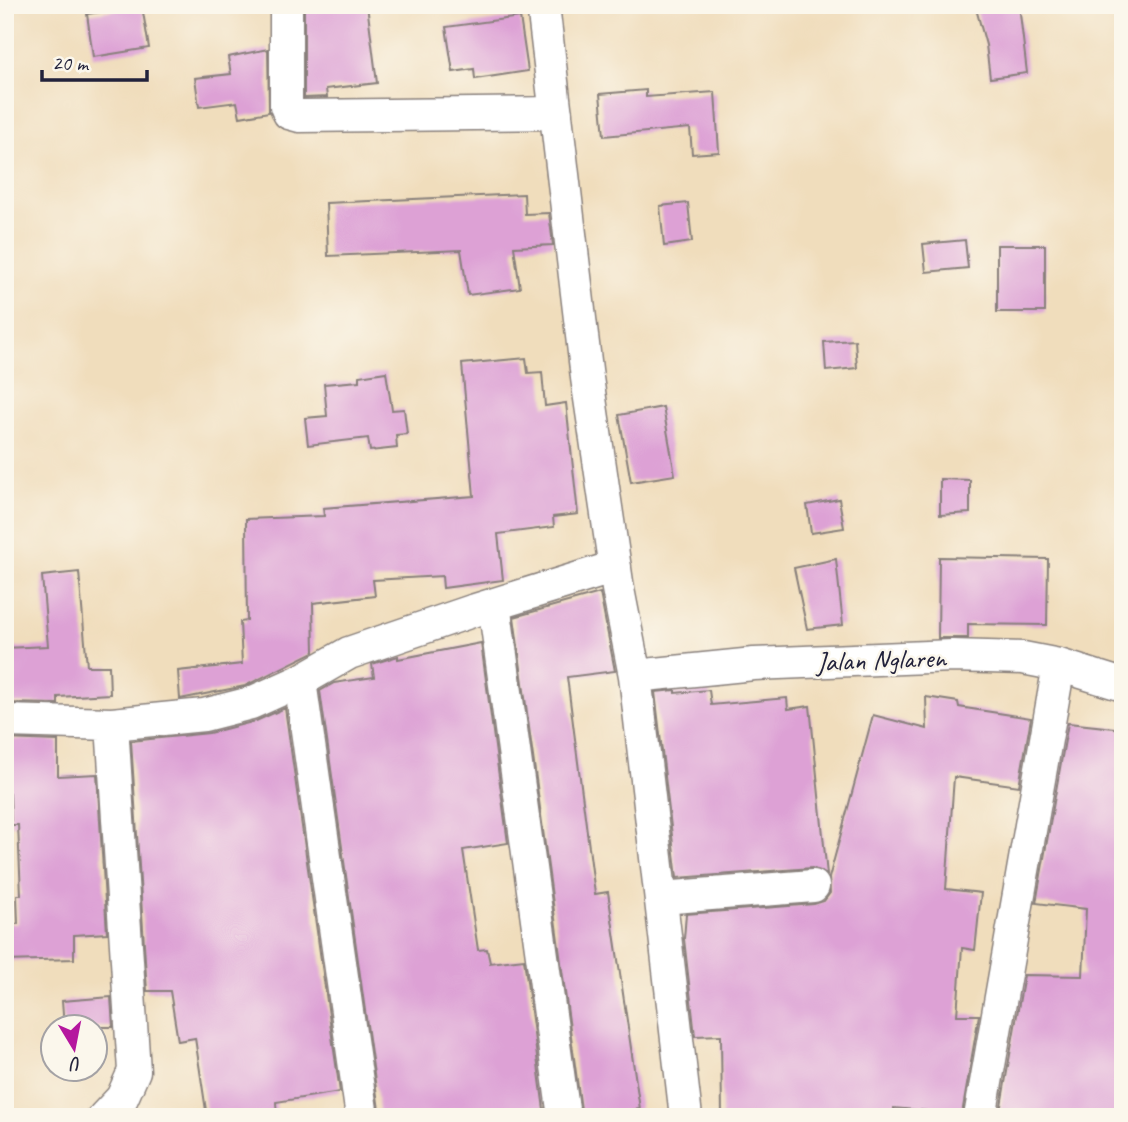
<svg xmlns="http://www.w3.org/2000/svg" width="1128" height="1122" font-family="Caveat,sans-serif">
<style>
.building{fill:#dda1d5}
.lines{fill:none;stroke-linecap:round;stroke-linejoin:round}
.street-casing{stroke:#89807c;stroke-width:35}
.street{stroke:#fff;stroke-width:32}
.labels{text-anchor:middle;stroke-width:5;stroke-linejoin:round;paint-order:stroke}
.street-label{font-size:28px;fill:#22223b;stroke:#fbf7ec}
</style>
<rect width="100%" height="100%" fill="#fbf7ec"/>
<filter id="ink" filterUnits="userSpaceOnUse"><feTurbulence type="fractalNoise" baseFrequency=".0143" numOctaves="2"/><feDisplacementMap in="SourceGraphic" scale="14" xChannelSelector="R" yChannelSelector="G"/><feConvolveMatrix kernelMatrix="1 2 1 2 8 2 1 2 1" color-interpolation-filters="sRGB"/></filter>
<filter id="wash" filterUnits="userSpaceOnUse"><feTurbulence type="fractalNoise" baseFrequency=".00686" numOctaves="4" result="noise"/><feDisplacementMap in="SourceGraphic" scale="28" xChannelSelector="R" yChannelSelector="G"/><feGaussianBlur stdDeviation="1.57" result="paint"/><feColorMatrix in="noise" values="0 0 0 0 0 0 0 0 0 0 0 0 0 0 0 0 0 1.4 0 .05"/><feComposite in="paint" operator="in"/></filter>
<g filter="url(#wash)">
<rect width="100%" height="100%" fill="#f0ddbc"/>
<g id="blocks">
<!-- building -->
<path class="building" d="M304,5H367L377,83L326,89L327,97L304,98Z
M975,5H1019L1027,73L990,78L986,45Z
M142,6L149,48L93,57L87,14Z
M520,17L528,71L475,79L474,69L453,72L446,27Z
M268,49L269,112L240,117L237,102L199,107L195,78L231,74L228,57Z
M646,90V97L715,92L719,152L692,154L690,128L604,136L600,94Z
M524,194L525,214L549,213L553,245L514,247L520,288L468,295L461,250L328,256L326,203Z
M688,203L692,242L664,246L660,206Z
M965,240L968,268L926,272L923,244Z
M997,245H1045V312H997Z
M855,340L857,368L826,371L824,342Z
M526,358L528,373L542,372L545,406L566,403L578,514L553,517L554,527L498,534L503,580L443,588L442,576L373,580L375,596L313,603L314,652L245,686L180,699L178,671L242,664L240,622L247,621L246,519L324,516L323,508L474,496L462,364Z
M386,372L392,410L404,409L407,434L396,435L397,448L370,451L368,438L308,445L305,418L327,416L324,384L359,381V376Z
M663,407L675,475L631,482L619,415Z
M940,479L970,480V513L940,515Z
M839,499L844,528L811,533L807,505Z
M939,557L1048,559L1047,625L968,624V638H938Z
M836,559L843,625L807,629L794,568Z
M79,572L87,666H109L110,694L58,697V704L5,703V648L48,646L42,576Z
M600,593L615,671L567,677L595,894L608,892L640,1109L582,1117L514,617Z
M481,643L508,843L463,850L478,950L487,949L490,963L524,959L545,1117H380L320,691L334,683L374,677L372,664L398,656V659Z
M675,690V693L709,690L711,705L787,698L788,709L810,706L827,875L812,868L677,878L655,692Z
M926,697L958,702L959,707L1031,718L1019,786L954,777L946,889L981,893L975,950L962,948L957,1015H979L962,1114L894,1108V1117H722L721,1035L695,1036L684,939L686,914L814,904L824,901L830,893L829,878L873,715L927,729Z
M285,708L340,1092L276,1102L277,1117H207L195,1038L178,1041L170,991H147L131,741L209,733L256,721Z
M1068,723L1123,729L1118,776L1123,777V1117H999L1024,975L1083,976L1086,909L1036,903Z
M5,739L58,741V776L97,774L107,933L74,935V959L5,961V923L18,924L17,895H21L18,825H11L10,794H5Z
M111,997L113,1027H64L62,1001Z"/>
</g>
</g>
<g filter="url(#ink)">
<use href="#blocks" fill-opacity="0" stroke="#89807c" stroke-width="2"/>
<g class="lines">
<defs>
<path id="street" d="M286,5V106L289,113L300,116L556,113
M543,5L587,378L618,589L635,676L686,1117
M494,604L564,1117
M635,676L754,664L952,656L1023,658L1059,665L1123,685
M300,681L362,1117
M5,721L112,724L204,715L251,703L300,681L349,653L472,611L615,567
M661,898L813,886
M104,1117L122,1098L134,1071L112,724
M980,1117L1059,665"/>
</defs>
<!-- street casing -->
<use href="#street" class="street-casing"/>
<!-- street -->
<use href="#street" class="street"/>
</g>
</g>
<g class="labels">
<!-- street labels -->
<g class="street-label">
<text transform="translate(881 659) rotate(-2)" y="10">Jalan Nglaren</text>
</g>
</g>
<!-- margin -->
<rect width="1128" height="1122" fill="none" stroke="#fbf7ec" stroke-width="28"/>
<!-- north arrow -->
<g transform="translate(74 1048) rotate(170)"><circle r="33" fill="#fbf7ec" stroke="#a4a2a5" stroke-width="2"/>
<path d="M0-5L12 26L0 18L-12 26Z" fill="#b5179e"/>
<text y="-10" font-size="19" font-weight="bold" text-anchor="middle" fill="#22223b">U</text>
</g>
<!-- scale -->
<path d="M42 70v10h105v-10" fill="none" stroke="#22223b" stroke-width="3.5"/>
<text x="52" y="70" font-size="21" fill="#22223b" stroke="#fbf7ec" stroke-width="5" paint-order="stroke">20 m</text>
</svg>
